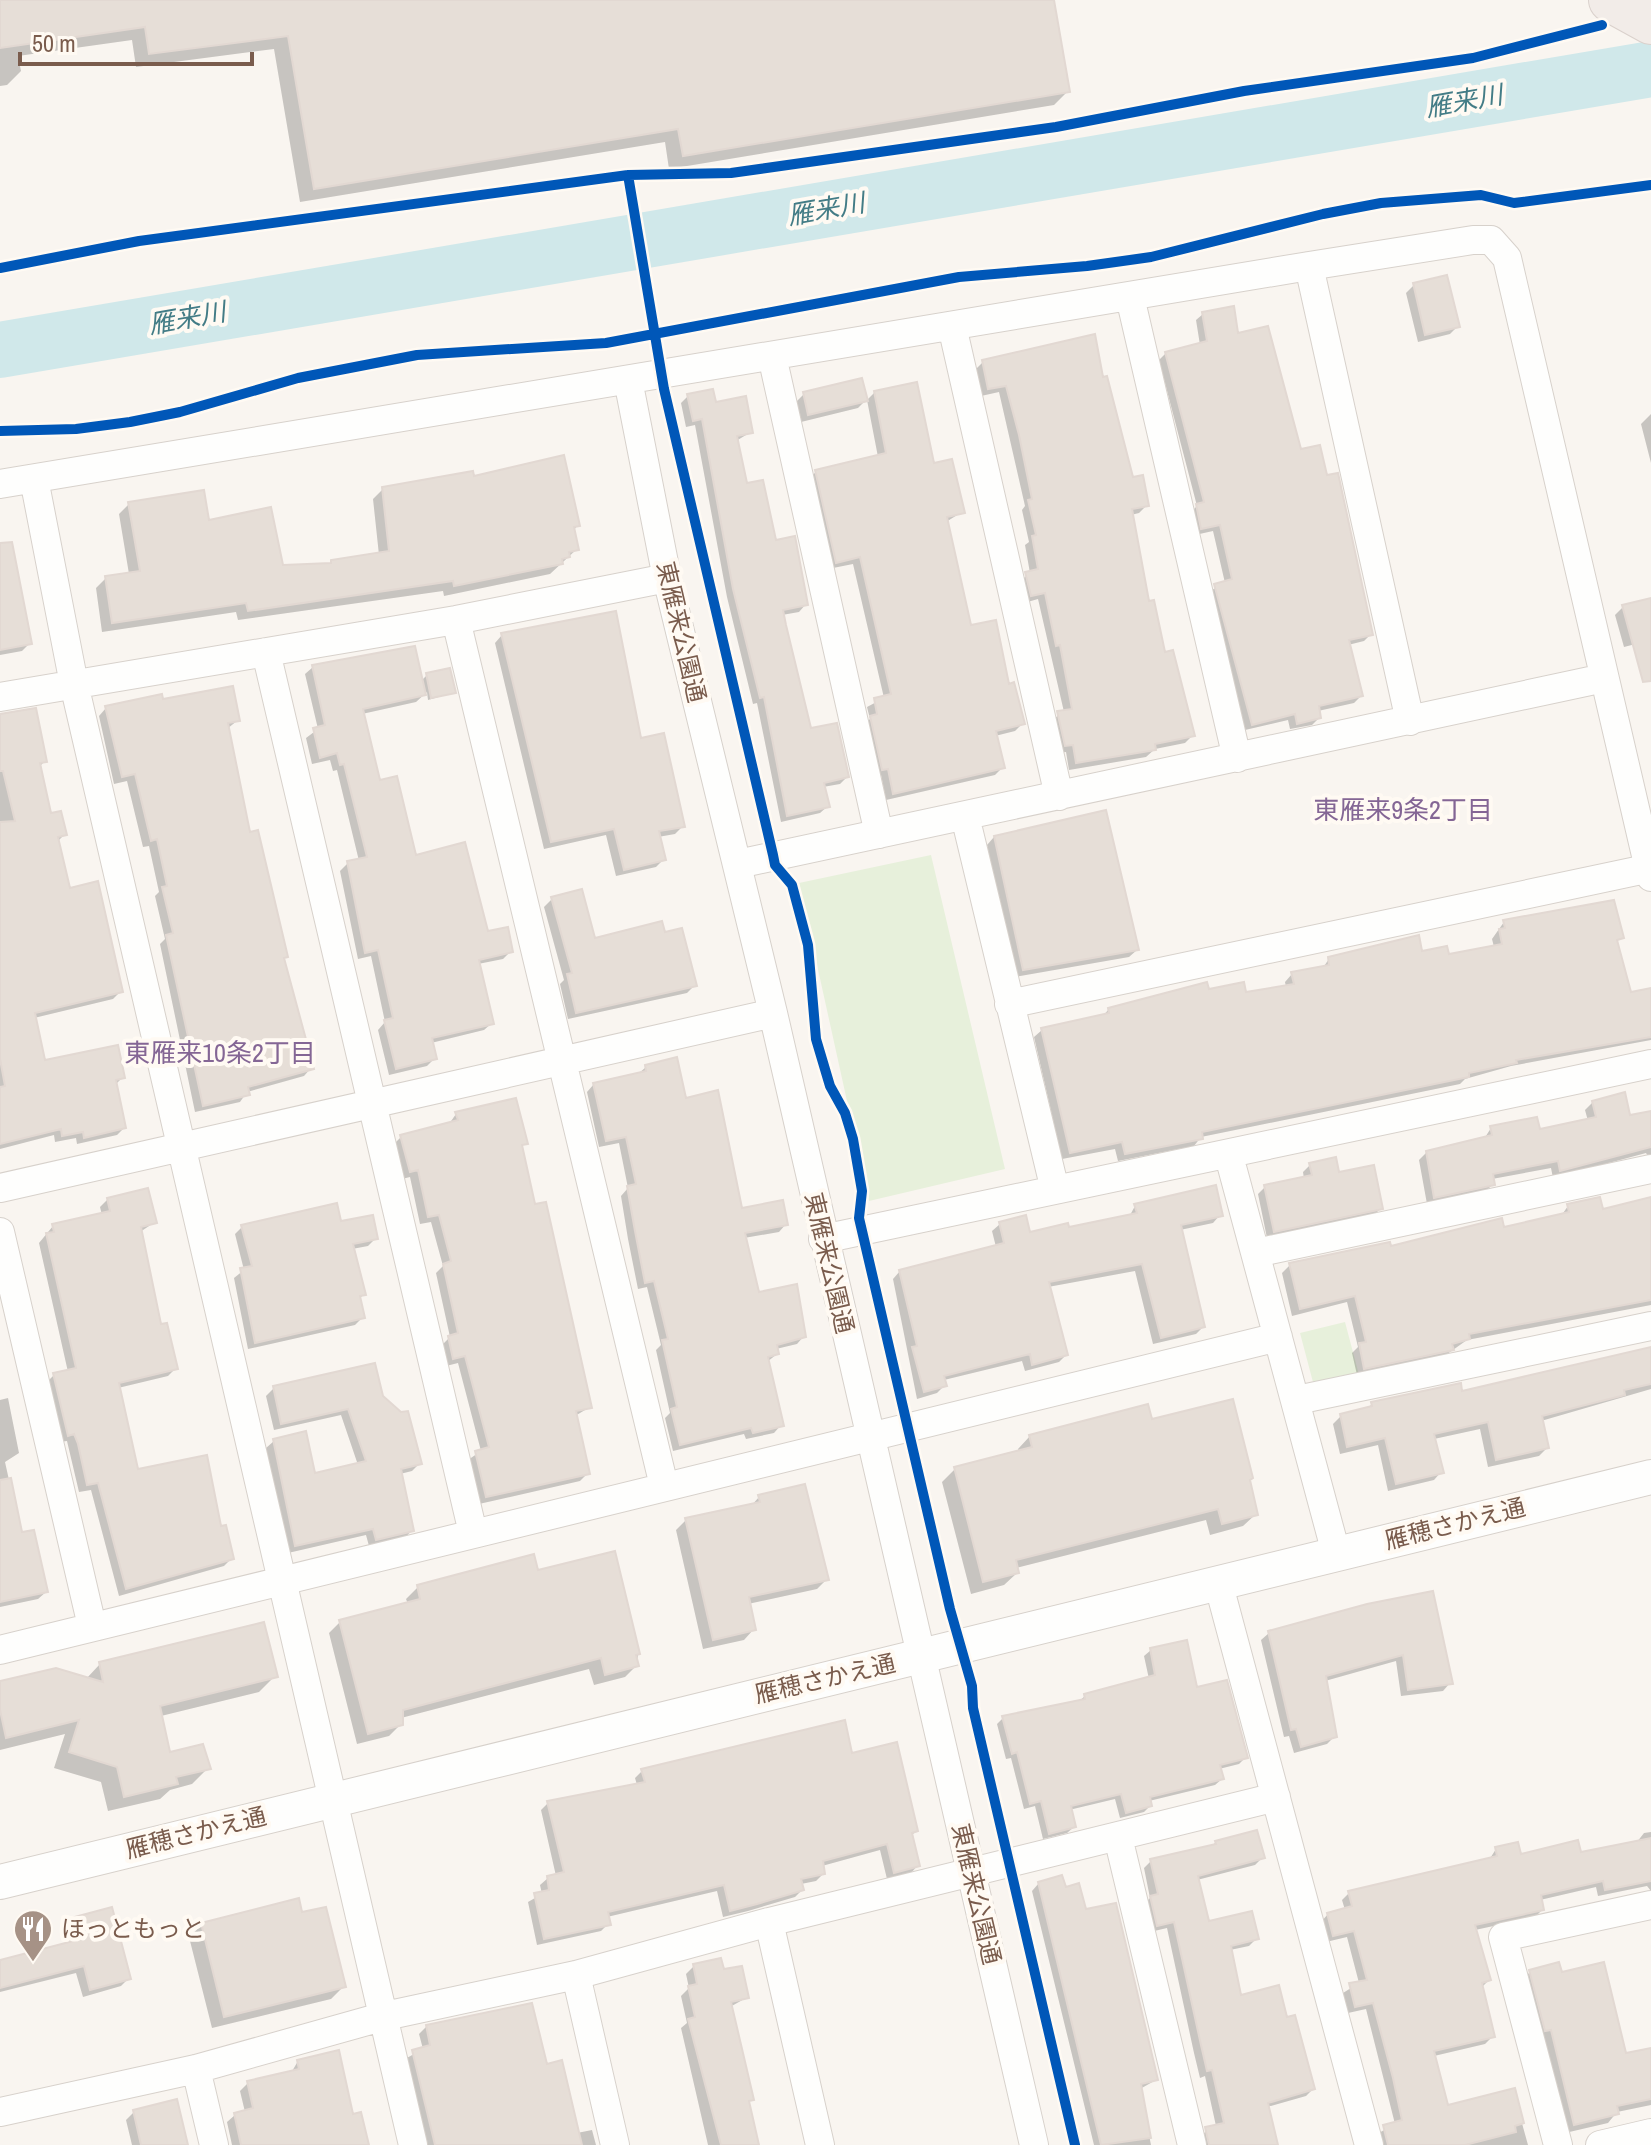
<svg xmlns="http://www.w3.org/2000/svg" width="1651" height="2145" font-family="'Archivo Narrow','Noto Sans JP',sans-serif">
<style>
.green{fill:#e7f0db}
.shadow{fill:#0003}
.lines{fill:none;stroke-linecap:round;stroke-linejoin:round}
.river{stroke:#d0e8ea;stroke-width:56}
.building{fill:#e6ded7;stroke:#e2d8d2;stroke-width:2}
.minor-casing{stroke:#d7d1cb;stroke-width:30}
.tertiary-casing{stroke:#d7d1cb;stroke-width:36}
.trunk-casing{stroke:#dad1cc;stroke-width:46}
.minor{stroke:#fefefd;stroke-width:28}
.tertiary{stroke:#fefefd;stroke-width:34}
.trunk{stroke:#f2ece8;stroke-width:44}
.cycleway-casing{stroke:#fffaf3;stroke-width:15}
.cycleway{stroke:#0057b8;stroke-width:10}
.labels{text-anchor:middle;stroke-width:8;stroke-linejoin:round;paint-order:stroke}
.street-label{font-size:24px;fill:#7a5c4d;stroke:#fffaf3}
.poi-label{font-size:24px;fill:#7a5c4d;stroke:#fffaf3;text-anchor:start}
.water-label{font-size:26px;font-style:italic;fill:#437c86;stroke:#fffaf3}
.neighbourhood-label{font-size:26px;fill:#846695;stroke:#fffaf3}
</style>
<rect width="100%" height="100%" fill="#f9f5f0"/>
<!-- green -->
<path class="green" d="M931,855L1005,1169L869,1201L799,883Z
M1345,1322L1359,1375L1314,1386L1300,1333Z"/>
<!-- shadow -->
<path class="shadow" d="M0,0H1052L1068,91L1054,105L669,169L665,142L300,202L274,49L136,67L132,40L18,56L21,71L7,85L0,86Z
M1414,285L1458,326L1450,334L1418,342L1406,293Z
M1203,314L1237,336L1300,452L1371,634L1364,641L1348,645L1361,696L1354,703L1318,711L1319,718L1312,725L1290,729L1288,720L1245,730L1217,613L1208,592L1225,583L1213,531L1195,535L1190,513L1197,506L1159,360L1166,353L1200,345L1196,320Z
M983,362L1101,379L1132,479L1147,505L1139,513L1131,515L1148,603L1193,735L1185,743L1155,749L1146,757L1069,770L1066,752L1058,753L1050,721L1064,712L1038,599L1024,603L1019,582L1030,573L1025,545L1029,542L1022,510L1025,506L999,392L981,396L975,370Z
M874,393L932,466L962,512L946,522L969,627L1008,686L1023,723L1015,731L995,736L1003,767L995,775L886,800L881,775L875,776L863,725L870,719L867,707L884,698L853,564L828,569L808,479L816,472L878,457L867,400Z
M804,394L866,400L858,408L801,422L796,402Z
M688,396L715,405L751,432L736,441L746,486L806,604L799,612L782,615L809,731L847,777L840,784L823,787L828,806L820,813L781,822L757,703L753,704L727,597L695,425L686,427L681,403Z
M1651,414V463L1641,424Z
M473,479L578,525L573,531L577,549L550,574L444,596L443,591L238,620L236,612L102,632L96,588L106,578L129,574L119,514L129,504L207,522L281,567L329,565L379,555L373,499L383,489Z
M0,547L30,643L22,651L0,655Z
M1651,603V640L1624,647L1615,615L1623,607Z
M502,635L639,740L683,826L675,834L658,837L664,859L656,867L616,876L606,835L544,849L495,643Z
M313,667L421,681L427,675L453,693L428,700L427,692L416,702L362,714L379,783L414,857L487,934L511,951L503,959L478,964L492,1023L484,1030L431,1043L435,1058L427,1066L389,1075L378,1030L385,1022L371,956L358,959L340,871L348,863L359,861L337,770L333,771L330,760L312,764L306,738L318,729L305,674Z
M162,702L238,720L227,729L248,834L286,957L282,960L311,1068L304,1076L247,1092L240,1102L195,1112L160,944L165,939L155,896L159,892L149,846L143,847L127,781L114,784L99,716L106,708Z
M0,716L45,761L39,767L49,816L65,834L57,842L69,890L121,991L113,999L34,1018L43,1063L123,1077L115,1085L124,1128L117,1135L77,1144L76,1138L55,1142L54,1135L0,1149Z
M994,837L1137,950L1129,957L1015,977L987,845Z
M552,899L594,940L695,985L687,993L568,1019L560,984L564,980L544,907Z
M1504,922L1621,937L1616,943L1630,994L1651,1006V1040L1511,1066L1465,1079L1460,1084L1201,1137L1194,1146L1118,1161L1115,1149L1062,1159L1034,1037L1042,1030L1102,1017L1109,1009L1207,991L1244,994L1286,987L1285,982L1292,974L1322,969L1329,959L1420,953L1448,957L1494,947L1492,939Z
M646,1067L685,1100L741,1210L786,1224L779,1232L744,1238L758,1294L804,1336L797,1344L776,1349L777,1354L767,1362L781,1425L774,1433L746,1439L744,1434L673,1451L665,1418L670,1413L656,1350L661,1345L647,1287L638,1289L628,1239L621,1196L628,1188L619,1143L599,1147L587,1092L594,1084L638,1074Z
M1593,1102L1629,1117L1651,1113V1161L1646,1153L1553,1178L1551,1168L1492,1179L1493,1184L1485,1192L1427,1204L1419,1160L1427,1152L1484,1139L1491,1128L1538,1131L1588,1121L1585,1110Z
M456,1114L525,1143L521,1148L534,1207L590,1407L575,1416L588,1473L580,1481L479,1504L468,1460L481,1451L458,1363L446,1366L441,1346L450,1337L436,1273L443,1266L431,1222L420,1224L410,1177L402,1179L393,1145L401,1137L449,1124Z
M1310,1165L1337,1175L1381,1208L1374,1215L1267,1238L1258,1194L1265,1187L1304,1179L1303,1172Z
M108,1199L155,1222L140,1232L160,1327L176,1368L168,1376L118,1388L137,1471L220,1528L232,1558L224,1566L119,1596L91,1490L79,1492L67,1441L60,1442L46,1383L54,1375L68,1372L39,1243L53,1226L102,1215L100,1207Z
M1651,1199V1305L1467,1340L1443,1357L1357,1375L1352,1353L1358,1347L1347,1302L1292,1316L1282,1273L1290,1265L1503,1229L1561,1216L1568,1206L1601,1212Z
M1135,1206L1220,1215L1213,1223L1180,1230L1203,1327L1196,1334L1153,1344L1135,1271L1048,1287L1066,1355L1059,1362L1025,1371L1022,1361L944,1380L945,1385L937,1393L917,1399L893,1279L900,1271L996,1247L992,1231L1000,1224L1029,1234L1129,1217Z
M339,1223L376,1238L368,1246L352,1249L364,1294L359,1299L363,1317L355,1325L248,1349L234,1278L244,1270L235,1234L242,1227Z
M1651,1348V1389L1541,1421L1547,1448L1539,1456L1488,1467L1480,1429L1434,1439L1441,1472L1434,1480L1388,1491L1378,1445L1340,1454L1333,1424L1341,1416L1366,1410L1372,1404L1461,1393Z
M274,1388L381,1397L400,1415L420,1463L412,1471L400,1474L412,1530L405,1538L369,1546L366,1535L288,1553L266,1448L274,1441L314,1475L358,1465L341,1415L274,1430L266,1396Z
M8,1398L19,1453L5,1462L21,1534L46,1592L38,1599L0,1607V1400Z
M1150,1421L1248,1480L1256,1514L1243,1526L1210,1535L1206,1520L1016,1568L1017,1573L1004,1585L971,1594L942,1482L955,1469L1019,1453L1018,1449L1030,1436Z
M759,1497L827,1579L817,1589L748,1604L754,1629L744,1640L703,1649L676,1530L686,1520L751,1506Z
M537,1573L638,1654L637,1665L625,1677L594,1685L589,1669L401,1718V1724L389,1736L357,1744L329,1633L340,1622L408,1604L406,1599L418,1587Z
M1368,1606L1450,1683L1443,1691L1401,1696L1396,1661L1325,1681L1335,1736L1327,1744L1294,1753L1289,1736L1284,1737L1261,1640L1269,1633Z
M1151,1650L1195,1690L1245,1758L1239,1764L1219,1769L1222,1779L1215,1785L1149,1801L1150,1806L1144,1812L1120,1818L1115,1799L1069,1810L1074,1827L1067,1833L1043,1839L1035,1806L1024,1809L1011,1758L1006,1759L997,1724L1003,1718L1077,1703L1085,1696L1149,1679L1144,1656Z
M100,1664L275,1676L259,1692L161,1716L169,1754L208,1768L192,1784L170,1790L160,1799L108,1811L101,1782L54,1768L65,1734L0,1750V1683L86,1679Z
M850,1755L916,1831L911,1836L918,1865L911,1873L887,1879L880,1850L822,1866L823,1874L816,1881L801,1884L802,1890L795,1897L748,1911L723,1917L717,1891L607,1917L608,1924L601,1931L537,1945L528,1902L542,1894L540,1885L548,1878L556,1876L541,1810L548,1803L637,1785L635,1778L642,1771Z
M1651,1832V1891L1647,1886L1598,1896L1596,1887L1540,1900L1542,1910L1535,1917L1475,1930L1489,1980L1482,1987L1492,2037L1485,2044L1434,2056L1447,2108L1513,2091L1528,2145H1377V2134L1395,2124L1366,2009L1348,2013L1343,1993L1359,1983L1347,1937L1326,1942L1321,1922L1328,1914L1345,1910L1342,1900L1349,1893L1489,1860L1496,1849L1520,1856L1579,1854L1637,1842L1644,1833Z
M1216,1842L1262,1858L1255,1865L1197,1880L1208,1923L1257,1938L1249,1946L1230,1950L1240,1998L1286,2019L1313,2089L1306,2096L1267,2107L1276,2145H1206L1204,2133L1216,2126L1205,2076L1200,2078L1194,2053L1167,1928L1150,1932L1143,1905L1150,1898L1144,1868L1151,1861L1211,1847Z
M1039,1883L1064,1889L1084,1911L1156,2080L1140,2089L1151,2145H1094L1032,1891Z
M72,1920L129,1978L121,1986L83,1997L76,1973L0,1992V1962L69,1944L64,1928Z
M202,1925L344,1986L331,1999L212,2028L189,1937Z
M694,1966L722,1972L746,1998L730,2007L751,2099L748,2103L757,2145H708L681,2028L687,2023L681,1996L689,1988L686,1974Z
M1530,1972L1560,1975L1624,2056L1651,2050V2105L1617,2112L1608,2123L1565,2133L1521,1981Z
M427,2026L545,2066L577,2133L592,2130L596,2145H426L405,2059L423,2049L419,2034Z
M298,2061L352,2116L368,2145H232L227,2122L235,2115L245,2112L240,2091L248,2083L291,2073Z
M134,2112L186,2145H132L126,2120Z"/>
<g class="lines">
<!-- river -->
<path class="river" d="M0,350L1651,69"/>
</g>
<!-- building -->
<path class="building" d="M0,0H1054L1070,92L683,156L678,129L314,189L288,36L149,54L145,27L0,48Z
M1447,275L1460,327L1425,335L1413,283Z
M1234,306L1238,333L1268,326L1301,449L1320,445L1327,475L1338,473L1373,635L1349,640L1363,696L1319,706L1321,718L1297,724L1295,714L1252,725L1214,584L1232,579L1220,525L1201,529L1196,504L1204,502L1165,352L1207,341L1202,312Z
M1095,334L1103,377L1107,376L1133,477L1143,475L1149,506L1132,509L1149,601L1154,600L1165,652L1173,650L1195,736L1155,744L1156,750L1076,763L1073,745L1065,746L1057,711L1072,709L1060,645L1056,646L1045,593L1031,596L1025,572L1038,569L1032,536L1036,535L1028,500L1032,499L1019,435L1006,386L988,389L982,360Z
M862,378L868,401L808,415L803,392Z
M917,382L934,463L952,459L965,513L947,517L971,625L996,620L1009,684L1014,682L1025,724L996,731L1005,768L893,794L888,769L882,770L870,716L877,714L874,698L891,694L860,557L836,563L815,470L886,453L874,391Z
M713,389L716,402L746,396L753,433L737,436L747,483L763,480L776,540L795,536L808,605L783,610L786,625L811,728L837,723L849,777L824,783L830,807L787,816L764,697L760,698L733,589L702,419L693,421L687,394Z
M564,455L580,526L574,527L579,550L569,552L570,557L562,559L563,564L454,586L453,581L248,611L246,603L112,623L105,576L140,571L128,502L204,490L209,520L271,507L283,565L331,563V560L389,551L382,487L473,471L474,476Z
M12,542L32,644L0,650V543Z
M1651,598V681L1643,682L1622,605Z
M616,611L641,738L664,733L685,827L659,831L666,860L624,870L614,829L551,842L501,633Z
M415,646L426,695L363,709L380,780L397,776L416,855L465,842L488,931L508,927L513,952L479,960L494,1024L432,1038L437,1059L396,1069L384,1020L393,1018L378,950L365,953L347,861L367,857L344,764L340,765L337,753L320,758L313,728L325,725L312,665Z
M450,668L456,693L431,698L426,673Z
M233,686L240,721L228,723L250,832L258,830L288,957L284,958L314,1069L248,1087L250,1095L203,1106L166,935L173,933L162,887L167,886L157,839L151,841L135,774L122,777L105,706L162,694L163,699Z
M36,708L47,762L40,763L51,813L61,811L67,835L58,837L70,888L98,881L123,992L35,1013L45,1060L118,1045L125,1078L116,1080L126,1128L84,1138L83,1132L62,1136L61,1129L0,1144V1087L5,1086L0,1059V822L15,821L3,771H0V714Z
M1106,810L1139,950L1023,970L994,836Z
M582,889L595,938L662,921L665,932L682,928L697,986L576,1013L567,974L572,973L551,897Z
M1614,900L1624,938L1617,940L1631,992L1651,988V1037L1516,1060L1517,1063L1469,1073V1077L1202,1132L1203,1139L1125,1154L1122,1142L1070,1153L1041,1028L1109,1013L1108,1008L1207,982L1209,989L1244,982L1246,992L1294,984L1291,972L1329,965L1328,957L1419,935L1422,951L1447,946L1449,954L1502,944L1499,929L1505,928L1503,920Z
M677,1057L686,1098L718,1090L742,1208L783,1200L788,1225L745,1233L759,1292L797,1284L806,1337L777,1345L779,1354L768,1357L784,1426L753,1433L751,1428L680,1445L671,1409L677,1407L662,1340L668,1339L654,1281L645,1283L635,1231L627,1186L636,1184L626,1137L606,1141L593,1083L646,1071L645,1065Z
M1625,1092L1630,1115L1651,1111V1147L1560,1171L1558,1161L1493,1174L1495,1185L1434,1198L1426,1151L1492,1135L1490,1126L1537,1117L1540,1129L1596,1117L1592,1101Z
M516,1098L528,1144L522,1145L535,1204L546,1202L592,1408L576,1411L590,1474L486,1497L475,1451L489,1447L465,1356L453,1359L448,1336L458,1333L443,1264L451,1261L439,1215L428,1217L418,1170L410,1172L400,1135L458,1120L455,1112Z
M1336,1157L1339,1172L1374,1165L1383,1209L1274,1232L1264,1185L1312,1175L1309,1163Z
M1216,1185L1223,1216L1181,1225L1205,1327L1161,1338L1142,1264L1049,1282L1068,1355L1032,1365L1030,1354L944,1376L947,1386L924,1392L912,1347L917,1346L899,1270L1004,1243L999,1222L1026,1215L1030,1232L1068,1223L1069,1227L1137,1213L1134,1204Z
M148,1188L157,1223L141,1227L161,1324L167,1323L178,1369L119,1383L138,1469L207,1455L221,1526L226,1525L234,1559L126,1589L98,1483L87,1485L78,1444L74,1434L68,1436L53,1373L76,1368L46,1233L54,1232L52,1224L110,1211L107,1198Z
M1600,1197L1603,1209L1651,1197V1300L1469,1334L1470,1339L1452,1344L1454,1350L1364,1369L1359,1343L1366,1342L1355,1296L1300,1309L1289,1263L1390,1242L1391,1246L1502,1218L1504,1227L1569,1212L1567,1204Z
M337,1203L341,1221L373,1215L378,1239L353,1244L366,1295L360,1296L365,1318L255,1343L240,1268L252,1266L241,1225Z
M1651,1347V1384L1624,1390L1625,1395L1542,1416L1549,1448L1496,1460L1488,1422L1434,1434L1444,1473L1396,1484L1385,1438L1347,1447L1340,1414L1372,1406L1371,1402L1461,1383L1462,1391Z
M375,1363L383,1396L401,1412L408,1411L422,1464L401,1469L414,1531L376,1540L373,1529L295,1546L273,1439L306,1431L315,1473L366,1461L348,1409L281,1424L273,1386Z
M1233,1399L1253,1478L1250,1480L1258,1515L1222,1524L1218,1509L1016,1560L1019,1573L983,1582L954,1467L1032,1447L1029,1435L1148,1404L1152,1419Z
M11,1478L22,1532L34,1530L48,1592L0,1602V1480Z
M805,1484L829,1580L749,1597L756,1630L713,1640L685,1518L760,1502L758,1495Z
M615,1551L640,1654L636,1655L639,1666L605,1675L601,1658L403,1710V1725L368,1734L339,1620L420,1599L417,1585L534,1554L538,1570Z
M1433,1591L1453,1684L1408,1690L1403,1655L1326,1676L1337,1737L1301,1747L1296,1729L1291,1730L1268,1631L1367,1604Z
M264,1622L278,1677L160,1706L170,1752L203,1744L211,1769L176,1777L178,1784L124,1797L117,1767L69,1752L79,1720L6,1738L0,1710V1681L56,1668L103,1682L99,1662Z
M1187,1640L1197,1687L1227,1680L1248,1758L1220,1765L1224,1779L1150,1797L1152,1806L1126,1813L1121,1794L1071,1806L1076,1827L1049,1834L1041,1801L1030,1804L1017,1752L1012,1754L1002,1716L1085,1699L1084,1694L1155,1675L1150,1648Z
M845,1720L852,1753L897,1742L918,1831L912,1833L920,1866L894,1873L887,1844L823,1861L825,1874L801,1879L804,1890L757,1904L730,1911L724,1885L608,1912L611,1925L544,1939L534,1893L549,1890L547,1876L564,1872L547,1801L645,1782L641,1769Z
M1257,1830L1265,1858L1198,1876L1209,1921L1252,1911L1259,1939L1231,1946L1241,1995L1279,1985L1287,2017L1295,2015L1315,2089L1268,2103L1278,2145H1209L1205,2127L1224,2123L1212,2070L1207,2071L1201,2045L1174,1922L1157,1926L1150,1896L1158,1894L1150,1859L1216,1844L1215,1841Z
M1651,1838V1881L1605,1890L1603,1881L1541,1895L1544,1910L1475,1925L1491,1980L1482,1983L1495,2037L1434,2051L1448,2105L1515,2088L1524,2123L1515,2126L1516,2132L1465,2145H1388L1383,2125L1402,2120L1393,2078L1373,2003L1355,2007L1349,1983L1367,1980L1354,1931L1333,1936L1327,1913L1352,1906L1348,1891L1497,1856L1495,1847L1518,1842L1521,1854L1578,1840L1581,1852Z
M1062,1875L1066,1887L1079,1883L1086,1909L1116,1903L1158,2080L1141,2084L1151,2138L1101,2145L1038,1882Z
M299,1898L302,1912L326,1907L346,1987L224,2017L201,1923Z
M112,1907L131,1979L90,1990L84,1966L0,1988V1960L77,1940L71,1918Z
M721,1958L724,1969L742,1966L749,1998L731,2002L754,2100L749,2101L759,2145H721L688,2019L695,2017L688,1986L697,1984L693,1964Z
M1559,1962L1562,1972L1604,1962L1626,2053L1651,2048V2099L1617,2106L1619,2114L1574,2125L1551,2030L1545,2031L1529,1970Z
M532,2003L547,2064L562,2060L582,2145H435L412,2050L430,2045L426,2025Z
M339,2050L353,2114L361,2112L369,2145H241L234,2113L253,2108L247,2081L299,2069L297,2060Z
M177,2099L188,2145H141L133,2110Z"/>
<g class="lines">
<defs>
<path id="minor" d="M1309,266L1410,721
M1130,297L1237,758
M952,326L1059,796
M772,356L879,834
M628,380L667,578L773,1013L1034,2145
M34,479L74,684L413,2145
M0,484L1309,266L1473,240H1491L1507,258L1651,877
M456,620L664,1486
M266,652L473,1533
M0,697L456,620L667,578
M965,816L1055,1190
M738,864L1604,678
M1009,1004L1651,868
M1229,1156L1336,1553
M0,1188L773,1013
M0,1232L92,1626
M823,1239L1651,1064
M1256,1253L1651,1169
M1297,1400L1651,1326
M1218,1582L1369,2145
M0,1650L1278,1337
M1118,1837L1192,2145
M769,1922L820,2145
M576,1975L615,2145
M196,2069L214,2145
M0,2112L196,2069L385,2016L576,1975L769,1922L1276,1797
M1558,2145L1503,1937L1651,1905
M1600,2145L1651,2133"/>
<path id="tertiary" d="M0,1882L1651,1477"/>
<path id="trunk" d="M1611,0L1651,22"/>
</defs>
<!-- minor casing -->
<use href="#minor" class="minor-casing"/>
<!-- tertiary casing -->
<use href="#tertiary" class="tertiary-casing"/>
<!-- trunk casing -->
<use href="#trunk" class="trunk-casing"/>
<!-- minor -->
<use href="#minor" class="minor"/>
<!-- tertiary -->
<use href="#tertiary" class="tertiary"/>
<!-- trunk -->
<use href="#trunk" class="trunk"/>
<defs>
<path id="cycleway" d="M628,175L664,389L773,855L775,865L792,885L808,945L816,1039L830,1086L845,1113L853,1139L862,1191L859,1218L950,1609L972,1686L973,1708L1075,2145
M0,268L139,241L628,175L731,173L1056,127L1244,91L1473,58L1602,25
M0,431L76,429L130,422L180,412L298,378L417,355L606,343L959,277L1087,266L1151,257L1323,214L1381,203L1481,195L1514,203L1651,185"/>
</defs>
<!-- cycleway casing -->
<use href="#cycleway" class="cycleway-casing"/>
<!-- cycleway -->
<use href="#cycleway" class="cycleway"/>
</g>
<!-- icons -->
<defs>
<symbol id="restaurant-pin" viewBox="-11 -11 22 30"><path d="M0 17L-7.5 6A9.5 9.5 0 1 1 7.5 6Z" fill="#a69286" stroke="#fffaf3"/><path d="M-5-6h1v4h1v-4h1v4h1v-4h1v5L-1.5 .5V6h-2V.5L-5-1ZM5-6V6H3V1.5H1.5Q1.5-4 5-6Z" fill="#fff"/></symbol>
</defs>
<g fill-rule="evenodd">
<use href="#restaurant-pin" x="11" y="1907" width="44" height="60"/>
</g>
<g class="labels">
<!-- street labels -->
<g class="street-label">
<text transform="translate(681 632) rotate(77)" y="8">東雁来公園通</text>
<text transform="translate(829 1263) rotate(77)" y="8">東雁来公園通</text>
<text transform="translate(1455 1524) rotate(-14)" y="8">雁穂さかえ通</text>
<text transform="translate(825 1679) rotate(-13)" y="8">雁穂さかえ通</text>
<text transform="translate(196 1833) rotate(-14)" y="8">雁穂さかえ通</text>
<text transform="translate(976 1894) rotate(77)" y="8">東雁来公園通</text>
</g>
<!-- poi labels -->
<g class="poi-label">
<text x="61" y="1937">ほっともっと</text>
</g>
<!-- water labels -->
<g class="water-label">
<text transform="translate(1464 101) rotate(-10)" y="9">雁来川</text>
<text transform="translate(826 209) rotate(-10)" y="9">雁来川</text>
<text transform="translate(187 318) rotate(-10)" y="9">雁来川</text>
</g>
<!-- neighbourhood labels -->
<g class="neighbourhood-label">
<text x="1403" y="819">東雁来9条2丁目</text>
<text x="220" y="1062">東雁来10条2丁目</text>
</g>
</g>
<!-- scale -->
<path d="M20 52v12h232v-12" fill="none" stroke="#7a5c4d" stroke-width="4"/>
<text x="32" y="52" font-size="24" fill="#7a5c4d" stroke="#fffaf3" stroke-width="6" paint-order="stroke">50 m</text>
</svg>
